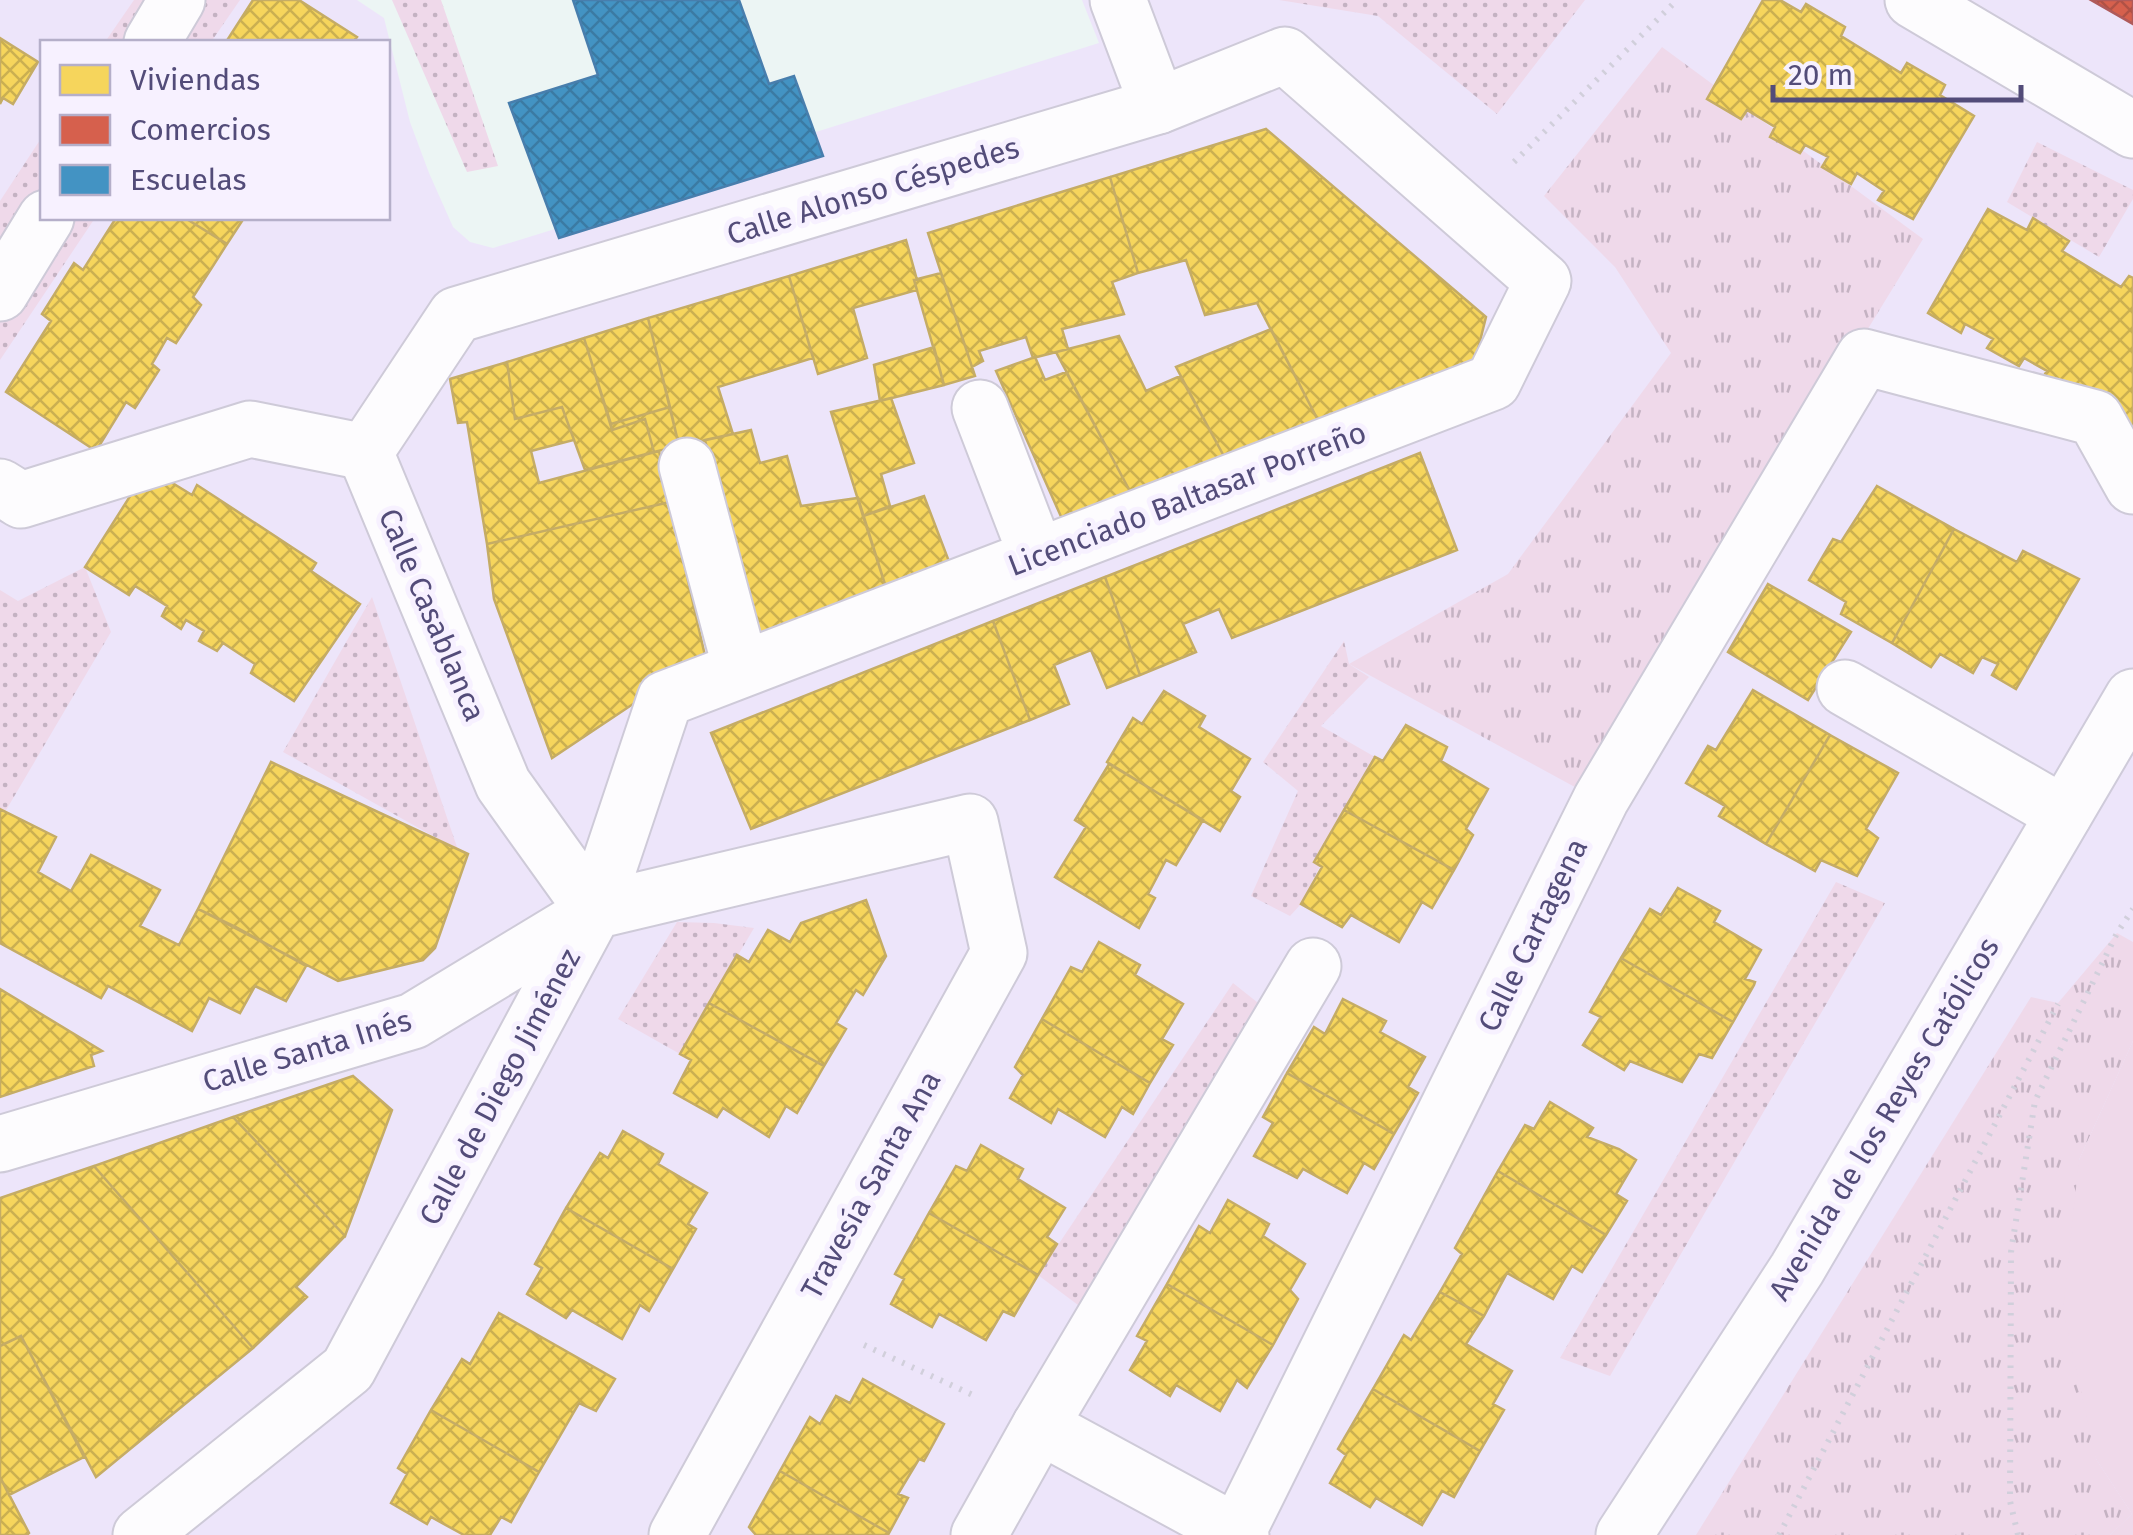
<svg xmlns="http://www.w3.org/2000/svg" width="2133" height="1535" font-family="'Fira Sans',sans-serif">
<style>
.residential{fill:#ede5fa;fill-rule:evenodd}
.education{fill:#ecf5f4}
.grass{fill:url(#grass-tufts)}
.garden{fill:url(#garden-dots)}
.pitch{fill:#efd9ea}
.homes{fill:url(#homes-cross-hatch);stroke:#c5ac65;stroke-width:2.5}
.shops{fill:url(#shops-cross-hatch);stroke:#af5a5a;stroke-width:2.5}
.schools{fill:url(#schools-cross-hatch);stroke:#487ead;stroke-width:2.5}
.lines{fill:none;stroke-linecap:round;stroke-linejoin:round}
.pedestrian-casing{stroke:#cecad8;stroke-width:59}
.minor-casing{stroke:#cecad8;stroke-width:59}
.secondary-casing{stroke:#cfcbda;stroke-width:59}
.path{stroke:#d1cfdb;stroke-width:6;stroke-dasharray:2.5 8;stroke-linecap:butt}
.pedestrian{stroke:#fdfcfe;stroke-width:55}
.minor{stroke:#fdfcfe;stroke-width:55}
.secondary{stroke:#fdfcfe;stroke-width:55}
.labels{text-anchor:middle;stroke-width:10;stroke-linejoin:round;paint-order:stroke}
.street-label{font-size:30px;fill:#534c79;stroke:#f7f1ff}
</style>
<defs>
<pattern id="grass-tufts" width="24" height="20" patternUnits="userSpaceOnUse" patternTransform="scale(2.5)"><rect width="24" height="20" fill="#efd9ea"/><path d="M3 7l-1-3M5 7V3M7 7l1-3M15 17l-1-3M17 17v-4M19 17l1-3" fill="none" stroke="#c4b2c2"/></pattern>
<pattern id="garden-dots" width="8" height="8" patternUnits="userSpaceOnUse" patternTransform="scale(2.5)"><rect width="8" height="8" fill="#efd9ea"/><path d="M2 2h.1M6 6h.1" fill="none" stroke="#c4b2c2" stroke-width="1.8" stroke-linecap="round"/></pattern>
<pattern id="homes-cross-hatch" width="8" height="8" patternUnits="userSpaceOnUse" patternTransform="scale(2.5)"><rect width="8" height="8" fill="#f6d55c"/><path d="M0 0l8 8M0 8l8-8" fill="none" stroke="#caaf51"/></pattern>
<pattern id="shops-cross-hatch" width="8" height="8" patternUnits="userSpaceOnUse" patternTransform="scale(2.5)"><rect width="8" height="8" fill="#d6604d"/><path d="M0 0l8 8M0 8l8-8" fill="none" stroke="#b05145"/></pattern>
<pattern id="schools-cross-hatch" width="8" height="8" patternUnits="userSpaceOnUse" patternTransform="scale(2.5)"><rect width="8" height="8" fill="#4393c3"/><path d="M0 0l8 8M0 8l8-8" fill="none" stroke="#3b7aa3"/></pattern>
</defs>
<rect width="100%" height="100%" fill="#f3eef9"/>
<!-- residential -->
<path class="residential" d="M0,0H2133V1535H0ZM42,42H388V218H42Z"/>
<!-- education -->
<path class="education" d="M357,0H1082L1099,43L816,132L823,156L559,238L555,229L493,248L470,242L453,227L429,173L410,122L384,18Z"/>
<!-- grass -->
<path class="grass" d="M1662,47L1923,239L1584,792L1349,664L1508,574L1671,353L1615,267L1544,196Z
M2117,933L2133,942V1041L2079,1160L2096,1459L2132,1514L2110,1535H1696L2031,997L2058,1003Z"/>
<!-- garden -->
<path class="garden" d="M134,0H240L211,42H105Z
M392,0H441L498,166L467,172Z
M1279,0H1585L1497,114L1378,16Z
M42,137V218H95L0,360V201Z
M2037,142L2133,190V199L2099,257L2007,202Z
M85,567L111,632L5,812L0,808V590L18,601Z
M372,597L458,850L283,752Z
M1344,641L1349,664L1369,677L1321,726L1375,757L1301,904L1290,916L1251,896L1298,791L1263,762Z
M1836,882L1885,903L1610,1376L1560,1358Z
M677,922L714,923L754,928L680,1054L618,1019Z
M1233,983L1267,1010L1082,1308L1038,1275Z"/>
<!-- pitch -->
<path class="pitch" d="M2133,1041V1535H2110L2132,1514L2096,1459L2063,1310L2079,1160Z"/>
<!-- homes -->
<path class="homes" d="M253,0H299L357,37L353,42H226Z
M1763,0H1780L1801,12L1806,4L1845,27L1841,36L1901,73L1907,63L1945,85L1940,95L1974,116L1913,219L1878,200L1884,191L1857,173L1851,184L1822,167L1828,157L1805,145L1800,153L1770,137L1775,127L1747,110L1741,119L1707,99Z
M0,38L38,62L13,104L3,98L0,104Z
M1266,129L1486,317L1474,365L1320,424L1257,303L1205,315L1186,260L1138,273L1110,177Z
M1110,177L1138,273L1112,282L1124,314L1062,329L1068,349L1033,358L1026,337L979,351L983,361L972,367L928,233Z
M1988,209L2027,230L2033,218L2069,241L2062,251L2121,287L2129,276L2133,278V433L2041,380L2047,371L2024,358L2019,366L1987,348L1993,339L1965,324L1961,333L1928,313Z
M116,218H185L227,244L193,297L201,305L176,343L167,338L152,364L159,370L135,408L126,402L96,451L6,392L51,321L42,314L74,263L83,270Z
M185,218H244L227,244Z
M906,240L917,280H914L917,290L853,308L867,358L818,374L789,276Z
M941,273L975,376L944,385L914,280Z
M789,276L813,358L718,387L733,434L679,446L648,318Z
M648,318L670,407L611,424L584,338Z
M1271,329L1320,424L1226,460L1176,367Z
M1119,336L1146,391L1180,376L1226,460L1132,495L1056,352Z
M584,338L612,430L645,419L654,452L585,470L562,407L515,419L507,362Z
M934,347L944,385L880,401L874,365Z
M1035,357L1045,380L1066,372L1132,495L1063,521L996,371Z
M507,362L515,419L562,407L574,440L531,451L539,483L659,451L670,502L487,544L467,422L458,423L450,379Z
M891,398L914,463L881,474L890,506L863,516L831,412Z
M670,407L679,446L654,452L645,419L612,430L611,424Z
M751,430L760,463L787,456L801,506L858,498L889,597L758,649L705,440Z
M1420,453L1457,550L1232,638L1219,609L1183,624L1196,652L1140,675L1105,577Z
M148,468L192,495L197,485L316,563L311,571L360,604L294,701L251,673L255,664L223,643L217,651L199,641L204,631L186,620L181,629L162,616L167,606L135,586L129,595L85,567Z
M1877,486L1954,529L1892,643L1841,614L1846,602L1809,580L1833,539L1841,542Z
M924,496L953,572L889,597L863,516Z
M670,502L708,669L645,696L552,758L494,599L487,544Z
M1954,529L2017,562L2023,551L2079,579L2016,689L1992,675L1998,664L1982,657L1973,673L1940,654L1931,667L1892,643Z
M1105,577L1140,675L1107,688L1091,650L1054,665L1069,704L1030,720L993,621Z
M1768,584L1851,632L1808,700L1728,652Z
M993,621L1030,720L751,829L711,733Z
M1753,690L1830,735L1766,844L1719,816L1725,806L1686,783L1708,746L1716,750Z
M1164,691L1205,716L1199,727L1250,759L1231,791L1240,797L1220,831L1107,762L1133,718L1142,724Z
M1406,725L1447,747L1441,761L1488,789L1466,829L1473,835L1454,870L1344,810L1375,757L1383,761Z
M1830,735L1898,773L1866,829L1878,838L1857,876L1821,860L1815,871L1766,844Z
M271,762L468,854L435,948L423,960L338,981L198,909Z
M1109,764L1203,820L1176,865L1166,860L1148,894L1155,898L1139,928L1055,877L1086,827L1075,820Z
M0,809L56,837L38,872L71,891L91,855L160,890L140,926L179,945L198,909L236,927L306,966L286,1001L255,986L240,1013L209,998L192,1031L108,986L101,998L0,943Z
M1344,810L1454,870L1432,908L1422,902L1399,942L1351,915L1342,927L1301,904L1322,867L1314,862Z
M1678,888L1720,911L1714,922L1761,950L1745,979L1755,982L1754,985L1733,1022L1621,958L1650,909L1661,915Z
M866,900L886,956L863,995L856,990L836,1023L846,1029L824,1066L709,1003L737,955L749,962L768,930L790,942L801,923Z
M1099,942L1140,965L1135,975L1183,1004L1162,1039L1173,1045L1150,1083L1042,1019L1071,967L1082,972Z
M1621,958L1733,1022L1712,1058L1699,1054L1682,1082L1630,1061L1624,1070L1583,1045L1601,1017L1590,1012Z
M0,989L102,1051L91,1055L94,1066L0,1097Z
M1343,999L1386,1021L1380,1032L1425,1057L1408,1087L1418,1093L1394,1134L1287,1073L1314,1027L1325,1034Z
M709,1003L824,1066L797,1113L786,1106L769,1137L723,1108L717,1117L674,1093L691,1060L680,1054Z
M1042,1019L1150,1083L1133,1114L1122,1107L1105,1137L1058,1109L1051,1123L1010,1098L1023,1075L1015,1067Z
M1287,1073L1394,1134L1374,1169L1364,1163L1347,1193L1303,1169L1297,1178L1254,1156L1273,1123L1263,1117Z
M353,1076L392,1110L345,1236L233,1117Z
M1550,1102L1593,1128L1587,1137L1619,1149L1636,1160L1616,1194L1627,1201L1606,1235L1498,1171L1525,1125L1534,1129Z
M233,1117L345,1236L296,1287L307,1297L253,1348L94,1166Z
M623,1131L663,1154L658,1164L707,1193L688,1224L696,1229L673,1269L566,1208L600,1153L608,1158Z
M981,1145L1023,1169L1018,1179L1065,1208L1047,1237L1057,1244L1038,1275L929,1213L956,1166L967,1171Z
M94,1166L253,1348L96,1477L21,1336L0,1346V1198Z
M1498,1171L1606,1235L1582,1272L1572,1266L1553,1299L1507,1273L1484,1316L1440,1292L1462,1254L1455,1248Z
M1228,1200L1269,1224L1263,1236L1305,1264L1290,1290L1298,1299L1273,1345L1167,1284L1199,1226L1210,1233Z
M566,1208L673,1269L649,1311L640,1305L622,1339L572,1310L566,1318L527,1294L542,1268L535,1264Z
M929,1213L1038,1275L1014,1316L1003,1311L986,1340L939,1314L932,1327L891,1304L904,1279L895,1274Z
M1167,1284L1273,1345L1247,1388L1237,1380L1220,1411L1176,1385L1170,1396L1130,1370L1147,1341L1137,1336Z
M1440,1292L1484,1316L1466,1344L1512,1371L1493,1404L1504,1410L1480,1451L1373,1389L1404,1335L1411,1340Z
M499,1313L615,1379L596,1411L579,1403L539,1472L431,1410L462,1359L470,1364Z
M21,1336L84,1457L9,1495L0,1477V1346Z
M863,1379L944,1424L924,1461L919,1459L898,1494L908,1498L889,1533L780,1471L810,1417L820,1424L836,1396L850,1403Z
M1373,1389L1480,1451L1454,1497L1442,1491L1422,1525L1376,1498L1370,1507L1330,1483L1346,1455L1338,1449Z
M431,1410L539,1472L511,1522L501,1517L490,1535H464L431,1517L427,1524L391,1503L407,1474L398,1468Z
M780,1471L889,1533L888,1535H756L749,1527Z
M0,1477L29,1533L27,1535H0Z"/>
<!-- shops -->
<path class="shops" d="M2091,0H2133V24Z"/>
<!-- schools -->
<path class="schools" d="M573,0H739L769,84L794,76L823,156L559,238L509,103L598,75Z"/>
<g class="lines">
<defs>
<path id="pedestrian" d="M1118,0L1158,106
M152,42L177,0
M0,293L46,218
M0,487L21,500L250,429L365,452
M1040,1426L1313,966"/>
<path id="minor" d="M1913,0L2133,130
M1285,55L1543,281L1493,382L665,699L594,911L503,784L365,452L456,315L1158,106Z
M980,408L1037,556
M687,466L741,669
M1845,688L2064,814
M0,1144L413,1021L593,912
M1237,1533L1601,799L1864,357L2095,418L2133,486
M141,1535L348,1369L594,911L970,822L999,953L677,1535
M979,1535L1040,1426L1241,1535"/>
<path id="secondary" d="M1624,1535L1797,1269L2133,697"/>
</defs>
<!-- pedestrian casing -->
<use href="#pedestrian" class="pedestrian-casing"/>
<!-- minor casing -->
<use href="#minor" class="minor-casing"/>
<!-- secondary casing -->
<use href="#secondary" class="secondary-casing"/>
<!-- path -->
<path class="path" d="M1514,162L1677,0
M864,1345L975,1396
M1779,1535L2058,1004
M2018,1535L2010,1501L2011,1252L2035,1101L2117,933L2133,909"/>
<!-- pedestrian -->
<use href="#pedestrian" class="pedestrian"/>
<!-- minor -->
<use href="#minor" class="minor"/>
<!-- secondary -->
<use href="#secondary" class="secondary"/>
</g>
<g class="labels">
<!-- street labels -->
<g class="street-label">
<text transform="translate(873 191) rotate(-17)" y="10">Calle Alonso Céspedes</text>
<text transform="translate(1187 499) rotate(-21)" y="10">Licenciado Baltasar Porreño</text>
<text transform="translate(432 615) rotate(67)" y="10">Calle Casablanca</text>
<text transform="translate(1533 935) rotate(-64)" y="10">Calle Cartagena</text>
<text transform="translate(307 1051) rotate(-17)" y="10">Calle Santa Inés</text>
<text transform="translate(500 1087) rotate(-62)" y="10">Calle de Diego Jiménez</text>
<text transform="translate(1884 1119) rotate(-59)" y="10">Avenida de los Reyes Católicos</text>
<text transform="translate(871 1185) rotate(-61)" y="10">Travesía Santa Ana</text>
</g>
</g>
<!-- legend -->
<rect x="40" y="40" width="350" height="180" fill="#f7f1ff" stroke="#b5afc9" stroke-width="2.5"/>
<rect x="60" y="65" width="50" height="30" fill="#f6d55c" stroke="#b5afc9" stroke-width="2.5"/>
<text x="130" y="90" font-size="30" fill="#534c79">Viviendas</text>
<rect x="60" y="115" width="50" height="30" fill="#d6604d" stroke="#b5afc9" stroke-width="2.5"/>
<text x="130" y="140" font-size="30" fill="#534c79">Comercios</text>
<rect x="60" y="165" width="50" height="30" fill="#4393c3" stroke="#b5afc9" stroke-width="2.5"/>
<text x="130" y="190" font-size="30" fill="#534c79">Escuelas</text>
<!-- scale -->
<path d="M1773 85v15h248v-15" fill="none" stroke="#534c79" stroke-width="5"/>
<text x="1788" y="85" font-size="30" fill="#534c79" stroke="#f7f1ff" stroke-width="8" paint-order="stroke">20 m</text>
</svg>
